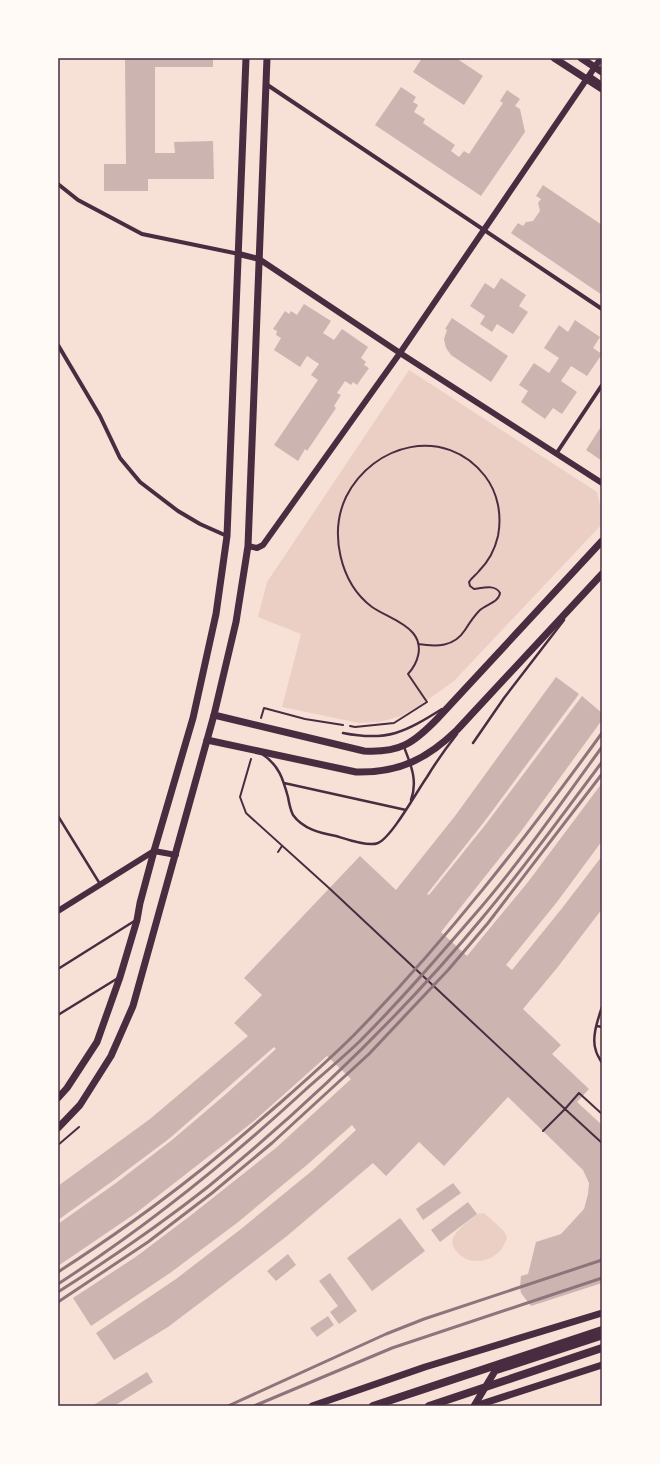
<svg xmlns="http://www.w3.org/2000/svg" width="660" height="1464" font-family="'DejaVu Sans',sans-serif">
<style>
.green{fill:#ebcfc5}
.building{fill:#ccb4b1}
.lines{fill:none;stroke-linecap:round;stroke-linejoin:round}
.path{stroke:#4a2c40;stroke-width:2}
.service{stroke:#4a2c40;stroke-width:2.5}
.minor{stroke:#4a2c40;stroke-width:4}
.tertiary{stroke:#4a2c40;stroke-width:6}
.secondary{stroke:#4a2c40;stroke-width:7}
.primary{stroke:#4a2c40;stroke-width:7}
.trunk{stroke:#4a2c40;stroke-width:8}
.rail{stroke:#8f747c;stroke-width:3}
.neatline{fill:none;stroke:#4a2c40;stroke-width:1.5}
</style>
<rect width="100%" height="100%" fill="#f7e1d7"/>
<!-- green -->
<path class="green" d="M409,370L597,492L602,514V524L454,681L419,706L401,716L380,722L359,723L282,707L301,634L258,617L267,582Z
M484,1213L503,1230L507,1237C503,1254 487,1264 469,1260C461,1258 449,1247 453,1238C458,1228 470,1220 477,1214Z"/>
<!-- building -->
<path class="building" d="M125,58H213V67H155V153H175L174,142L213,141L214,179H148V191H104V164H126Z
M422,58H456L483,76L464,105L413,72Z
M401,87L416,97L413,102L418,105L414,112L425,119L423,123L455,145L451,151L459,157L464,151L469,154L503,103L500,101L507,90L520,99L515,106L520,109L525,132L481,196L375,125Z
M543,185L602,225V295L511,233L518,223L523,226L526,222L533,221L540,211L538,203L541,199L536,196Z
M501,278L526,295L519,306L528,312L513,334L497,324L492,332L480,324L485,316L470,306L485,283L494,289Z
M304,304L331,321L323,333L334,340L342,329L368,347L361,358L366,362L364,365L369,368L357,385L353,382L351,385L345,381L337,393L341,395L334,406L336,408L307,451L305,449L298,461L274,445L318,380L311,375L319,364L307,356L300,367L274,350L281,338L276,335L277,331L273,329L285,311L289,314L291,311L297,315Z
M452,318L508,356L491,382L451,355L446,348L444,339L447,330L445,329Z
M575,320L600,337L593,348L602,354L587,376L571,366L561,381L577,392L562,414L553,408L545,419L521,402L528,391L519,385L534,363L549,373L559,358L544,348L559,325L568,332Z
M602,425V461L586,450Z
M556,677L579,694L484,822L427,894L429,895L486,824L582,696L602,713V720L522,830L441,932L467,956L528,882L602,783V841L557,902L506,965L512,970L563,907L602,856V909L557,968L523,1009L561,1045L552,1054L589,1089L577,1102L602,1125V1283L531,1306L521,1293L520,1287L521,1276L528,1274L536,1242L561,1234L584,1209L588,1194L589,1183L583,1170L508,1097L444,1166L419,1142L386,1176L373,1163L287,1236L213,1293L168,1327L114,1360L96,1333L176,1279L241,1229L313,1170L356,1130L352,1125L308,1164L237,1223L170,1273L91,1326L73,1298L137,1256L190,1216L277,1147L351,1079L327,1056L254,1121L136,1213L58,1266V1224L116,1183L172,1140L226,1094L276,1049L274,1047L170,1138L114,1180L58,1220V1186L150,1119L248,1036L234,1023L262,995L244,978L360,856L396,890L455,816Z
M453,1183L461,1193L423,1220L416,1209Z
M468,1202L477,1214L440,1242L431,1230Z
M400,1218L425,1251L372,1291L347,1258Z
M288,1254L296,1265L276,1281L267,1271Z
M330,1273L357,1311L339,1324L330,1312L338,1306L319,1281Z
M328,1316L334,1325L317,1337L310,1328Z
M147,1372L153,1382L114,1406H92Z"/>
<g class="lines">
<!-- path -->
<path class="path" d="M261,718L264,708L305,719L343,725
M350,726L355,727L394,723L427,702L408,674C418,663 424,646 413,633C403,621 385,616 372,607C340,583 329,533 346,497C373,443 445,425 485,476C498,493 502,515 498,536C495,549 488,562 479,571C476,575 472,577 469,582L470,586L474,589C483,588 495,584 500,593C499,602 487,604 480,610C474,616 470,622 465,630C454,647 437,647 418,644
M251,759L240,797L246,813L329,888L565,1109L543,1131
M278,852L282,846
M602,1114L579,1093L565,1109L602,1143
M58,1145L79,1127"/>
<!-- service -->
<path class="service" d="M343,733C388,742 405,732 442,709
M473,743L504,698L564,620
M404,747C411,765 418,781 411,800
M262,754C279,765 283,779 288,797C289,803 290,809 293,815C303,829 320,833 336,836C346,839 368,847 378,843C392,837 417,791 427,777C436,762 446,748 457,734
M284,783L406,810
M58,816L100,884
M58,969L136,920
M602,1007C598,1019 591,1038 596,1051C597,1055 600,1059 602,1063
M58,1015L118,978
M597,1026L602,1027"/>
<!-- minor -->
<path class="minor" d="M589,75L602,84
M266,84L602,309
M58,184L78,200L142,234L239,254
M58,345L100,416L120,458L140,482L178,511L200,524L227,536
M556,454L602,385"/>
<!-- tertiary -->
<path class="tertiary" d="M239,254L259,259L400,353L602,483
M248,546L257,548L263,545L400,353L601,58
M58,911L154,851L176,855"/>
<!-- secondary -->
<path class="secondary" d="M554,58L602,89
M581,58L602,72
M214,715L364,751C400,753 414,743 438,718L602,541
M207,740L356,772C399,773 427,759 457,730L602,574
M474,1406L495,1371L602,1336"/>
<!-- primary -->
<path class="primary" d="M58,1098L67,1088L97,1042L120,977L137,920L140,903L154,851L193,718L216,614L227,536L246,58
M58,1128L80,1105L111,1056L133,1006L214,715L236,622L248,546L267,58
M312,1406L425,1367L602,1313
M475,1406L602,1365"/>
<!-- trunk -->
<path class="trunk" d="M373,1406L602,1330
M429,1406L602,1348"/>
<!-- rail -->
<path class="rail" d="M58,1272C106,1241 152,1209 197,1173C225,1151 252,1127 280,1103C305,1081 330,1059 354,1035C445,942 525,839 602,733
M58,1284C146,1227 227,1162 304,1091C322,1075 341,1059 359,1042C400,1001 438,957 476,913C521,861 561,803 602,747
M58,1292C110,1259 161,1224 209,1186C308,1105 401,1016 483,917C525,867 563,814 602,762
M58,1302L148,1242L212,1193L272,1143L369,1054L449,969L488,923L602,774
M228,1406L386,1334L424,1319L602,1260
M254,1406L392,1348L602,1278"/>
</g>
<!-- border -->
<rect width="660" height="1464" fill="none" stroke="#fffaf5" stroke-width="118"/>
<rect x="59" y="59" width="542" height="1346" class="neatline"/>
</svg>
